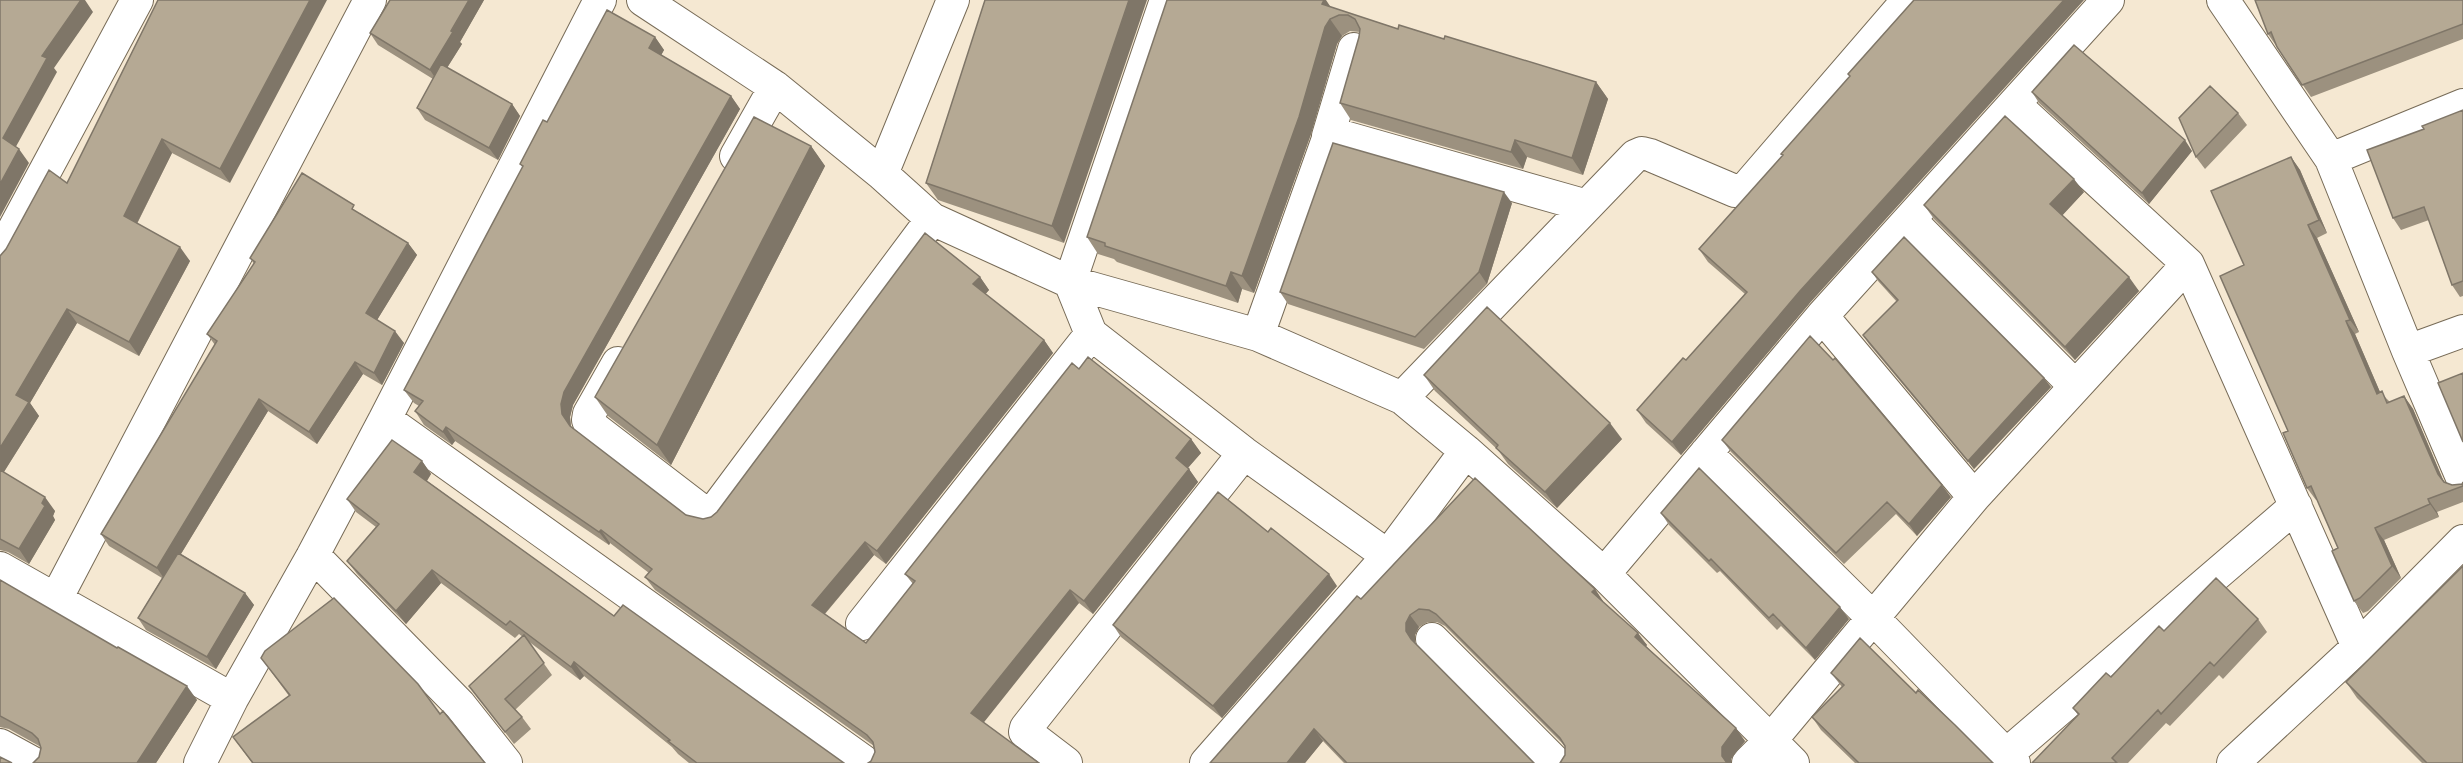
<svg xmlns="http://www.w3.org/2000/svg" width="2463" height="763" font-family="'Public Sans',sans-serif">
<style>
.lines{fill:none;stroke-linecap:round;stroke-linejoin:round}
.minor-casing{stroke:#776b57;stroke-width:34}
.minor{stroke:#fff;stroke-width:32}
.wall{fill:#9c917f}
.shaded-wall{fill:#7f7668}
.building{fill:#b5a994;stroke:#7f7668;stroke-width:1.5}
</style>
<rect width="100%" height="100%" fill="#f5e8d2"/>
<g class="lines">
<defs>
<path id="minor" d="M643,0L775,87L882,174L932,219L1070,282L1091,334L1244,453L1388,556
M1166,0L1070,282L1258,335L1402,398L1466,451L1604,574L1793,763
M2223,0L2331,159L2408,351L2463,480
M2014,104L2188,264L2358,647
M1328,136L1354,49
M736,156L775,87
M2331,159L2463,105
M882,174L953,0
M1910,220L2075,386
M0,255L137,0
M1822,316L1974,497
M1258,335L1330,133L1587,206
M2408,351L2463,331
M618,363L589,414L588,420L590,425L706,514H712L932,219
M1402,398L1635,156L1642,153L1650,155L1735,191L1746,188L1908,0
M385,419L866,763
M1706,453L1873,618L2014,763
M313,555L460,705L506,763
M0,568L232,699
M1604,574L1822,316L2108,0
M56,599L370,0
M862,624L1091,334
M1432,639L1556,763
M0,745L33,763
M2006,755L2296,506
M200,763L232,699L313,555L385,419L600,0
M1066,763L1028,734L1025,732L1026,728L1244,453
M1206,763L1388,556L1466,451
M1748,763L1771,740L1974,497L2188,264
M2233,763L2358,647L2463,541"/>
</defs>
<!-- minor casing -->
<use href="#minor" class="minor-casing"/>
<!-- minor -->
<use href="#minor" class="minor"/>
</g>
<!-- wall -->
<path class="wall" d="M158,0L230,183L172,153L137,224L190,261L139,356L77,323L30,403L39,416L4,472L55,511L53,516L55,520L29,564L8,552L0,550V256L67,183Z
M390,0H484L460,42L462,44L447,68L512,104L520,116L498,160L425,120L417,108L433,79L378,45L370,33Z
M985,0L1064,243L938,200L926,183Z
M1914,0L1809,304L1681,455L1646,423L1637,410L1686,360L1745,294L1708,262L1699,249L1783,156L1850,76L1848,74Z
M2255,0H2463V39L2311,97L2268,34Z
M1331,7L1398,29L1444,39L1596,82L1608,99L1583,175L1527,157L1523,169L1351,120L1340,103L1359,37L1360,32L1350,31L1342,36L1337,44L1311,134L1254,293L1242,289L1238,303L1117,262L1114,259L1098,254L1087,237Z
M655,37L664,50L661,55L731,96L740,109L573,405L570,417L571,427L686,515L703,519L711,517L980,277L989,290L985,294L1044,340L1053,353L886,564L874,555L825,614L866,643L913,584L905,574L1079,369L1191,439L1201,453L1188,468L1198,482L1093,614L1079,603L871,761L875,752L874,746L655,590L645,577L649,573L610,543L609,545L455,441L452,445L424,425L415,411L419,406L414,403L404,390L523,168L520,164L547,122Z
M2032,92L2192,151L2149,204L2039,103Z
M2463,110V296L2460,297L2452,285L2429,220L2401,230L2393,218L2424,129Z
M2238,113L2247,125L2205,169L2196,157Z
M811,146L825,166L671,465L608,416L595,397Z
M2291,157L2300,170L2327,233L2317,238L2359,332L2355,334L2380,392L2390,402L2404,396L2413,409L2444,482L2452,485L2462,484L2463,482V502L2437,512L2439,517L2384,540L2401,578L2368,611L2363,613L2354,601L2338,548L2317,500H2316L2307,488L2244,265Z
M2084,192L2062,215L2139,291L2075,360L1934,219L1924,205Z
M1512,203L1487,284L1424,349L1288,304L1280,292Z
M360,213L408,243L417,255L377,320L404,343L382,385L363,374L317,444L268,411L181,554L245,593L254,605L216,669L146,630L138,618L162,578L109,546L101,534L215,345L207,334L254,264L250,258Z
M1872,272L2051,387L1974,469L1869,344L1863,335L1897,302L1878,281Z
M1424,375L1622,439L1557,508L1508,464L1498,450L1435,391Z
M1722,440L1951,497L1917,536L1896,514L1844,564L1731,452Z
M422,461L431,474L427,481L614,616L844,763H689L678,754L672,747L584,676L580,680L528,641L552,675L515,710L522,717L531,729L514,744L469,686L523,637L519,634L515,638L441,583L406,624L357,574L347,561L376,527L356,512L347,499Z
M1661,513L1849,619L1815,660L1781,626L1777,630L1720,571L1717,573L1669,525Z
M0,580L197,700L156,763H33L39,757L41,747L9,729L0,727Z
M1337,586L1222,718L1121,637L1113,625Z
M1595,589L1603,602L1647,645L1646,646L1745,741L1731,759V763H1560L1565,755V746L1445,626L1437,622H1428L1419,627L1415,635V644L1534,763H1344L1323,741L1305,763H1210L1361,599Z
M2258,619L2267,632L2223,679L2219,675L2170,726L2166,723L2128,763H2032L2078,715L2073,708L2164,631Z
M261,658L440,714L485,763H252L233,737L289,696Z
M1831,673L1916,693L1993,763H1855L1821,730L1812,717L1842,687Z
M2346,682L2463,763H2422L2357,698Z"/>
<!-- shaded-wall -->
<path class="shaded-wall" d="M81,0H85L93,12L54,68L57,72L13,152L3,138L42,56Z
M310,0H327L230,183L220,169Z
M469,0H484L460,42L462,44L438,82L430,70Z
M1129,0H1147L1064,243L1052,226Z
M1324,0H1326L1336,15L1322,4Z
M2064,0H2084L1809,304L1681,455L1672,442L1800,291Z
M1330,19L1342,36L1337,44L1311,134L1254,293L1242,276L1325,27Z
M655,37L664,50L658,61L649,48Z
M1596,82L1608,99L1583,175L1572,158Z
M731,96L740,109L573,405L570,417L571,427L579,439L562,414L561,404L564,392Z
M512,104L520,116L498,160L489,148Z
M162,139L172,153L133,231L124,216Z
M1515,140L1527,157L1523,169L1511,152Z
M2185,140L2192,151L2149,204L2142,193Z
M811,146L825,166L671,465L657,445Z
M19,149L29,163L0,217V184Z
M2291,157L2300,170L2327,233L2319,220Z
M2074,179L2084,192L2060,218L2050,204Z
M1504,192L1512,203L1487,284L1479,272Z
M2308,225L2317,238L2359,332L2350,320Z
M408,243L417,255L374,325L366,313Z
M180,247L190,261L139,356L129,342Z
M1231,272L1242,289L1238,303L1226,286Z
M980,277L989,290L983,297L973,284Z
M2129,277L2139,291L2075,360L2065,347Z
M67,309L77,323L30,403L39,416L0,478V448L16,395Z
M2346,321L2355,334L2386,406L2377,394Z
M395,331L404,343L382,385L374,373Z
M1044,340L1053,353L886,564L877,551Z
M355,362L363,374L317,444L309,432Z
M2044,378L2051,387L1974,469L1968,461Z
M2404,396L2413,409L2446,487L2438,474Z
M259,399L268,411L165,580L157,568Z
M1610,423L1622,439L1557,508L1545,492Z
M446,427L455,441L452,445L443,432Z
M1191,439L1201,453L1185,471L1176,458Z
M422,461L431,474L424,485L414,472Z
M1189,469L1198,482L1093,614L1084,601Z
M1942,485L1951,497L1917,536L1909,524Z
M45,497L55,511L53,516L55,520L29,564L19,549Z
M2428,499L2437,512L2439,517L2430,504Z
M2375,528L2384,540L2401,578L2392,566Z
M601,530L610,543L609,545L599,532Z
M865,542L874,555L821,618L812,605Z
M432,570L441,583L406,624L396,611Z
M1329,574L1337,586L1222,718L1213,706Z
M1595,589L1603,601L1600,604L1592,592Z
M1070,590L1079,603L981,726L971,713Z
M245,593L254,605L216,669L207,657Z
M1840,607L1849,619L1815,660L1806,648Z
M1410,615L1419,627L1415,635V643L1411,639L1406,631V623Z
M1638,633L1647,645L1644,649L1635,637Z
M574,662L584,676L580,680L571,667Z
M187,686L197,700L156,763H137Z
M1736,728L1745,741L1731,759V763H1727L1722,756V747Z
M1314,729L1323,741L1305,763H1287Z"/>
<!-- building -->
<path class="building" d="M0,0H81L42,56L47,58L3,138L19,149L0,184Z
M158,0H310L220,169L162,139L124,216L180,247L129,342L67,309L16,395L29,402L0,448V256L6,249L49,170L67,183Z
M390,0H469L451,31L453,32L430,70L370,33Z
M985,0H1129L1052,226L926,183Z
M1167,0H1324L1322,4L1398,29L1399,25L1444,39L1445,36L1596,82L1572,158L1515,140L1511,152L1340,103L1359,37L1360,29L1355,19L1348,15H1339L1330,19L1325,27L1299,117L1242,276L1231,272L1226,286L1105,246V243L1087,237Z
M1914,0H2064L1800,291L1672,442L1637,410L1683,358L1686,360L1747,292L1699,249L1783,155L1781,154L1850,76L1848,74Z
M2255,0H2463V24L2302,85L2277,47L2271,32L2268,34Z
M607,10L655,37L649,48L731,96L564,392L561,404L562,414L570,426L686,515L703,519L711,517L717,512L925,233L980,277L973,284L1044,340L877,551L865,542L812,605L866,643L915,581L905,574L1072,363L1079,369L1088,357L1191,439L1176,458L1189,469L1084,601L1070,590L971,713L1039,763H868L871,761L875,752L873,742L867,735L645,577L652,569L601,530L599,532L446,427L443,432L415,411L423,401L404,390L523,166L520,164L543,120L547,122Z
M2074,45L2185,140L2142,193L2032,92Z
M441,64L512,104L489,148L417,108Z
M2210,86L2238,113L2196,157L2179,118Z
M2463,110V281L2452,285L2424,207L2393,218L2367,150L2424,129L2422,126Z
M2005,116L2074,179L2050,204L2129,277L2065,347L1924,205Z
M754,117L811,146L657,445L595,397Z
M1333,143L1504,192L1479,272L1415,337L1280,292Z
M2291,157L2319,220L2308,225L2350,320L2346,321L2377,394L2382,391L2387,403L2404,396L2438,474L2444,482L2452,485L2462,484L2463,482V486L2428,499L2430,504L2375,528L2392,566L2360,598L2354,601L2332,551L2338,548L2311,486L2307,488L2283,433L2288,431L2220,276L2244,265L2211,191Z
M302,173L354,205L352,209L408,243L366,313L395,331L374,373L355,362L309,432L259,399L157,568L101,534L217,341L207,334L255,262L250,258Z
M1904,237L2044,378L1968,461L1863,335L1898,300L1872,272Z
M1487,307L1610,423L1545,492L1496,448L1498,445L1424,375Z
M1810,336L1833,360L1835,358L1942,485L1909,524L1887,502L1836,553L1722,440Z
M2463,373V442L2438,383Z
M392,440L422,461L414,472L614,616L623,605L844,763H697L668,741L670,740L574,662L571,667L510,621L506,625L432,570L396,611L347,561L379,524L347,499Z
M1699,468L1840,607L1806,648L1773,614L1769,618L1711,559L1709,561L1661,513Z
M0,470L45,497L42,503L45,506L19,549L0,539Z
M1475,478L1595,589L1592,592L1638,633L1635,637L1736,728L1722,747V756L1727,763H1560L1565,755V746L1560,738L1436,614L1429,610L1419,609L1410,615L1406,623V631L1411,639L1534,763H1347L1314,729L1287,763H1210L1357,596L1361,599Z
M1218,492L1268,532L1271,528L1329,574L1213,706L1113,625Z
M178,553L245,593L207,657L138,618Z
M2463,566V763H2427L2346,682Z
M2216,578L2258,619L2214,666L2210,662L2161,714L2158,710L2112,758L2117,763H2032L2079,714L2073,708L2106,673L2111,677L2159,626L2164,631Z
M0,580L117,648L118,647L187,686L137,763H33L39,757L41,748L38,739L32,733L0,716Z
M334,598L418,684L440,714L443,711L485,763H253L233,737L290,695L261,658L265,651Z
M524,635L544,663L505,699L522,717L505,732L469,686Z
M1860,638L1916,693L1918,690L1955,725L1993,763H1859L1812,717L1844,685L1831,673Z
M0,757L12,763H0Z"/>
</svg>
